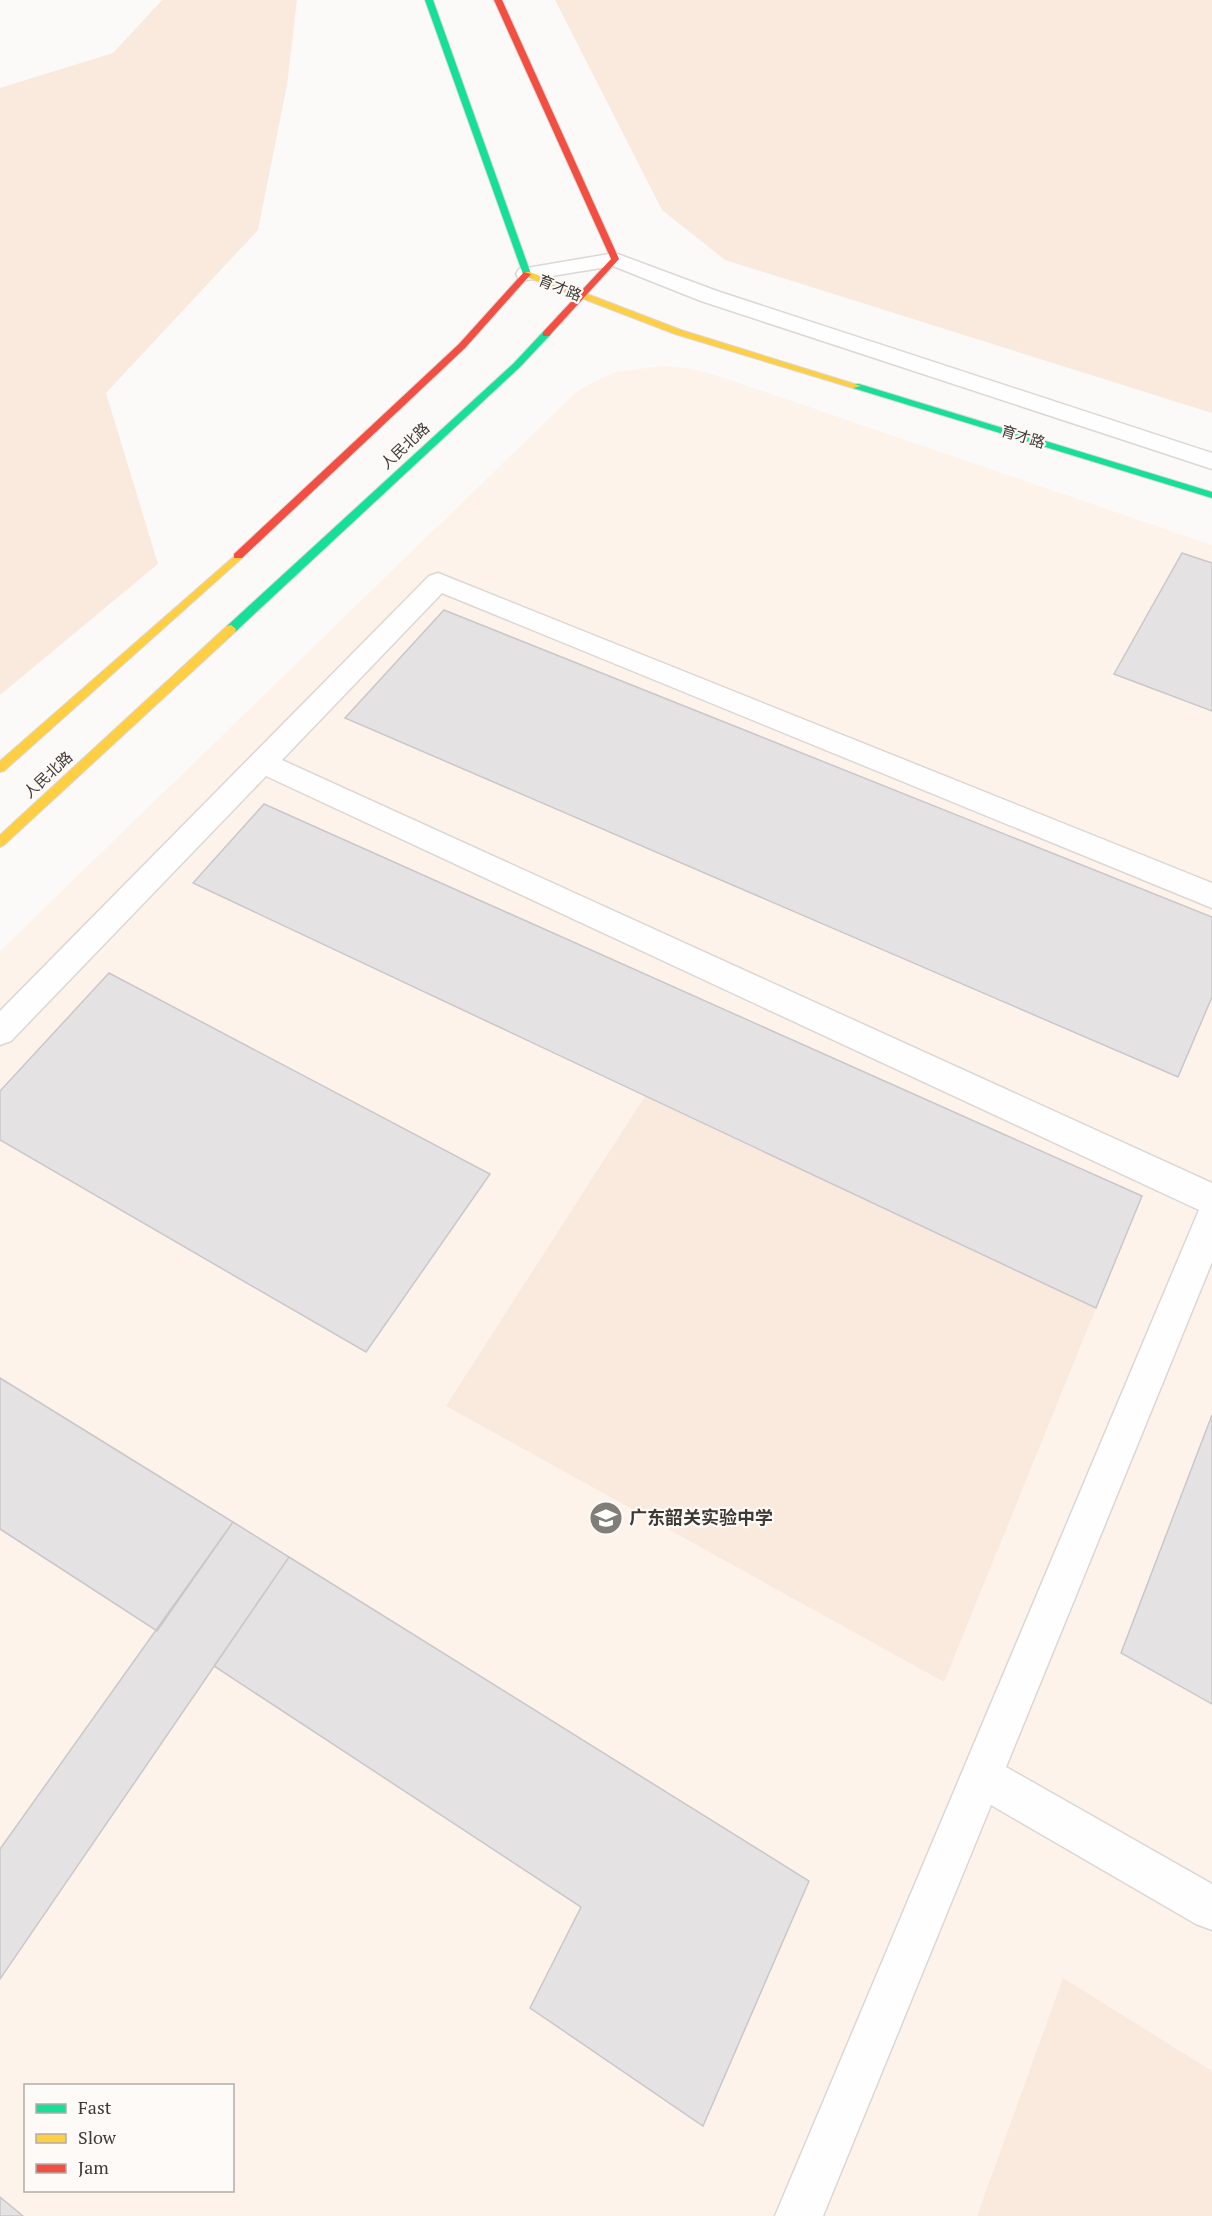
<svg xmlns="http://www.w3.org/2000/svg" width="1212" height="2216" font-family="'PT Serif','Noto Sans SC',serif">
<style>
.built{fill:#fdf3ea;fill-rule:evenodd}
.green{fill:#f9eadd}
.building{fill:#e5e2e3;stroke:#c9c7ca;stroke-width:1.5}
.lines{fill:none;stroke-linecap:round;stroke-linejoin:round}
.lane-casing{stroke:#dbd7d4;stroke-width:3}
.street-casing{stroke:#dbd7d4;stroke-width:3}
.fast-casing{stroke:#dbd7d4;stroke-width:2}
.slow-casing{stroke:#dbd7d4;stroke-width:2}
.jam-casing{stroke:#dbd7d4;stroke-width:2}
.lane{fill:#fffefe;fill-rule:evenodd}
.street{fill:#fffefe;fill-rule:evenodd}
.fast{fill:#16e098;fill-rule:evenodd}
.slow{fill:#ffcf43;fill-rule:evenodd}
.jam{fill:#f24e42;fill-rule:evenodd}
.labels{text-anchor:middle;stroke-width:4.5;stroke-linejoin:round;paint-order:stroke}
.far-street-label{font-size:15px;fill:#3f3934;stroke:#fdfaf7}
.poi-label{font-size:18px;font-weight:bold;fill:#3f3934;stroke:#fdfaf7;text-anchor:start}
</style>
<rect width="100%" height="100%" fill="#fcfaf8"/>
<!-- built -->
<path class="built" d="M662,366L688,368L719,376L1212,545V2216H0V951L575,393L595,381L616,372ZM26,2086H232V2190H26Z"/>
<!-- green -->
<path class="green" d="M162,0H297L287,85L258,230L106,393L158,564L0,695V88L113,53Z
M555,0H1212V413L725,260L662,210Z
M645,1096L1096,1308L944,1682L446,1406Z
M1063,1978L1212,2071V2216H977Z"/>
<!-- building -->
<path class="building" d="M1182,553L1212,563V711L1114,674Z
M444,610L1212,917V997L1178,1077L345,718Z
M264,804L1142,1196L1096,1308L193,883Z
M109,973L490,1174L366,1352L0,1140V1091Z
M0,1378L233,1522L157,1631L0,1529Z
M1212,1415V1704L1121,1653Z
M233,1522L289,1557L0,1979V1849Z
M289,1557L809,1881L703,2126L530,2008L581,1907L214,1666Z
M0,2197L23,2216H0Z"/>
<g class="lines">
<defs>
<path id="lane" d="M438,573L1212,883V908L442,593L282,760L1212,1183V1262L1006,1767L1212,1884V1930L1196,1924L991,1805L823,2216H775L1199,1210L266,776L11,1041L0,1045V1011L429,576Z"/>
<path id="street" d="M615,253L717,291L1212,453V469L701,301L613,266L527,280L519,279L516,274L519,269L527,268Z"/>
<path id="fast" d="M425,0H433L531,274L530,276L523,274Z
M543,332L551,334L520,367L235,632H227V626L514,363Z
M853,384H859L1212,492V498L853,388Z"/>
<path id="slow" d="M524,272H530L681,330L861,386L853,388L675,334L524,276Z
M238,553L242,554V558L4,771L0,772V761Z
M231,625L236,629L235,632L4,845L0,847V835L227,626Z"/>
<path id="jam" d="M494,0H502L619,259L549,336H543V332L611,259Z
M524,272L531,274L465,348L242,558H234V554L459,344Z"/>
</defs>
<!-- lane casing -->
<use href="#lane" class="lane-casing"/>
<!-- street casing -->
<use href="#street" class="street-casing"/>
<!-- fast casing -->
<use href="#fast" class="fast-casing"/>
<!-- slow casing -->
<use href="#slow" class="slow-casing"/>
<!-- jam casing -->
<use href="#jam" class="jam-casing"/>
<!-- lane -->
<use href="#lane" class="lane"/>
<!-- street -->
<use href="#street" class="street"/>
<!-- fast -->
<use href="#fast" class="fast"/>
<!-- slow -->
<use href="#slow" class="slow"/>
<!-- jam -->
<use href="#jam" class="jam"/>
</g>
<!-- icons -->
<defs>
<symbol id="school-disc" viewBox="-11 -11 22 22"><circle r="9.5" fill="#817d79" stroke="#fdfaf7"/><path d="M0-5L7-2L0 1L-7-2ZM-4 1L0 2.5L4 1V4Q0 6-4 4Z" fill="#fff"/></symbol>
</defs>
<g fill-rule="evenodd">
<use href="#school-disc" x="587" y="1499" width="38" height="38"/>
</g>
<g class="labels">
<!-- far-street labels -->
<g class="far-street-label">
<text transform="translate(560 288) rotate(22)" y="5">育才路</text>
<text transform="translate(1023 437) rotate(17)" y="5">育才路</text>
<text transform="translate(405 446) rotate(-43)" y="5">人民北路</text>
<text transform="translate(48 775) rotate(-43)" y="5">人民北路</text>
</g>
<!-- poi labels -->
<g class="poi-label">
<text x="629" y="1524">广东韶关实验中学</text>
</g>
</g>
<!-- legend -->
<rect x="24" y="2084" width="210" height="108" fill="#fdfaf7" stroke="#b1ada9" stroke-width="1.5"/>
<rect x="36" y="2104" width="30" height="9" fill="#16e098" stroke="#b1ada9" stroke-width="1.5"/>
<text x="78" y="2114" font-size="18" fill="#3f3934">Fast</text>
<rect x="36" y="2134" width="30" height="9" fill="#ffcf43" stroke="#b1ada9" stroke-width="1.5"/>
<text x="78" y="2144" font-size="18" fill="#3f3934">Slow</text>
<rect x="36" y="2164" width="30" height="9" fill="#f24e42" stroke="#b1ada9" stroke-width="1.5"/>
<text x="78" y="2174" font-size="18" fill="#3f3934">Jam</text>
</svg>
